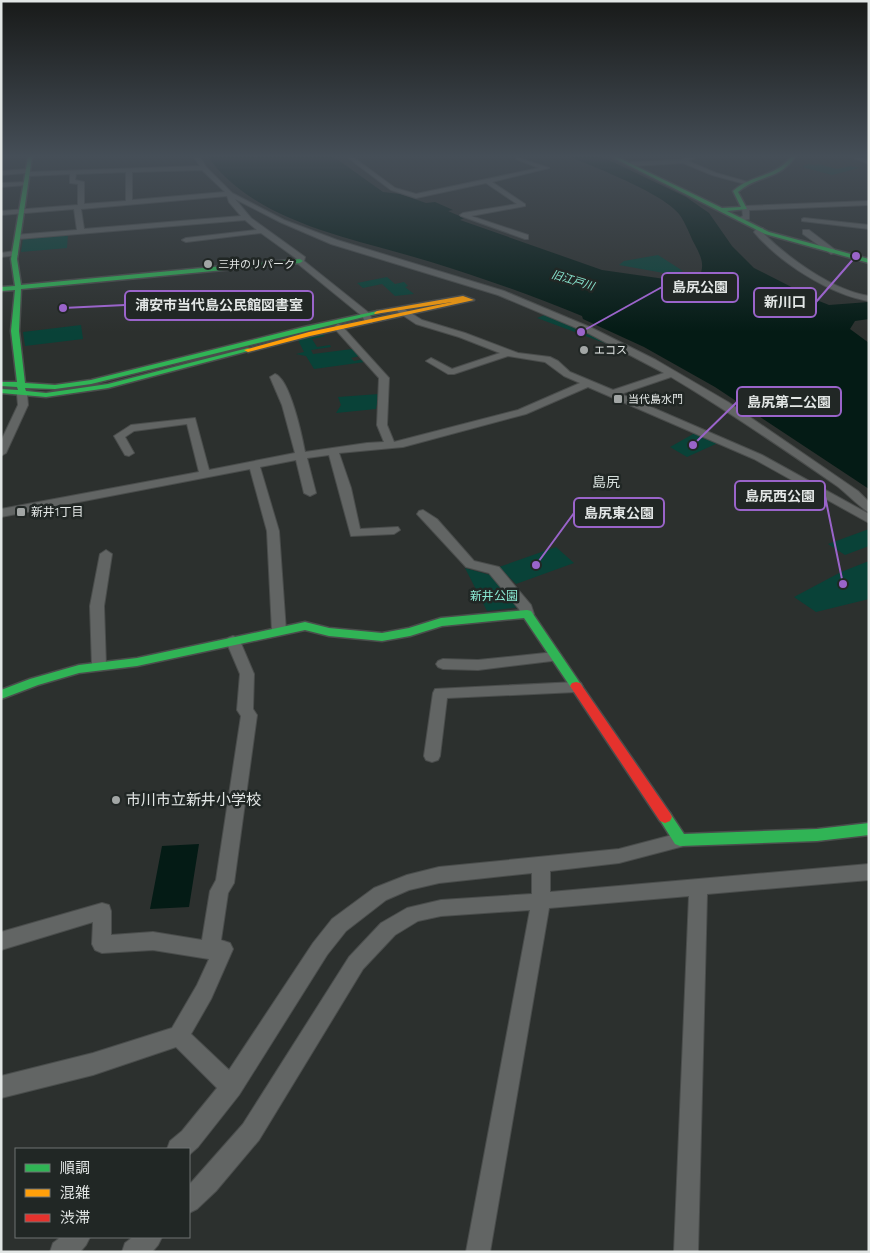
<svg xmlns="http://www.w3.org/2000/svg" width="870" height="1253" font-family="Quicksand,'Noto Sans JP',sans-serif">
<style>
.green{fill:#094238}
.water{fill:#041b15}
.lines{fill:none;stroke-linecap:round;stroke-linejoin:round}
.street-casing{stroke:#4a4d4c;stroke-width:2}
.fast-casing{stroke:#4a4d4c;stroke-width:3}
.slow-casing{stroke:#4a4d4c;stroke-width:3}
.jam-casing{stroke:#4a4d4c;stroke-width:3}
.street{fill:#626564;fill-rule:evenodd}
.fast{fill:#30b455;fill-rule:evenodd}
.slow{fill:#ff9f0a;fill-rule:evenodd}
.jam{fill:#e5322d;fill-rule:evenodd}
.poi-dot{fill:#a2a6a5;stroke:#212725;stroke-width:2}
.labels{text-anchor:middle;stroke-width:5;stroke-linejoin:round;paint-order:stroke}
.far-poi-label{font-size:11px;fill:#e2e6e5;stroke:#212725;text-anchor:start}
.far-water-label{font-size:11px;font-style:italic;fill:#89e7d1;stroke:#212725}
.poi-label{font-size:12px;fill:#e2e6e5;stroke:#212725;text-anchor:start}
.park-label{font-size:12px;fill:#8ae8d2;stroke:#212725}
.neighbourhood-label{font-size:14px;fill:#d6dfdc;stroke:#212725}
.near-poi-label{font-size:15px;fill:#e2e6e5;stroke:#212725;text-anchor:start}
.leader{fill:none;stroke:#9a64ca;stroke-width:2}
.callout-dot{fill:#9a64ca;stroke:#212725;stroke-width:2}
.callout{fill:#212725;stroke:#9a64ca;stroke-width:2}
.callout-label{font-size:14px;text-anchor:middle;font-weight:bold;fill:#e2e6e5}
</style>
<rect width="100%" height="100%" fill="#2c302e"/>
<!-- green -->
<path class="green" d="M808,164L819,166L815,165L818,164L837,169L850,166L859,168L832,175L802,167Z
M68,234L67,248L21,252L23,238Z
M658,255L683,271L675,275L619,265L624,261Z
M387,277L395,284L404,282L408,286L405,287L414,294L395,296L382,284L363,288L357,283Z
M547,314L618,348L537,318Z
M81,325L83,339L25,346L23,332Z
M323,334L325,336L312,339L317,347L330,345L331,347L311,350L313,354L352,349L360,356L351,358L354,361L363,359L365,362L314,369L306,356L296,354L304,352L298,340Z
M379,394L376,409L336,413L341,405L338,397Z
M695,433L718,443L687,457L670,447Z
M869,529V546L845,555L828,544Z
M556,547L574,563L516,584L499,567Z
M869,561V599L816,612L794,597L841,572Z
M465,568L490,575L505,589L521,607L487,611Z"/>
<!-- water -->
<path class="water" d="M208,157H334L383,192L400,194L426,203L435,202L453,210L448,211L464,218L460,220L602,270L679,281L698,278C706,267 701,256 695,245C690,236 686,223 679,214C664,194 595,167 570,157H599L613,162L686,197L709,213L732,246L754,268L819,301L829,305L869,302V319L855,321L850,329L869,343V489L715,387L644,347L583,319L582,316C532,295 482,278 431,262C357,239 256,224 208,157Z
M199,844L189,907L150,909L162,846Z"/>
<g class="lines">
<defs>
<path id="street" d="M194,157H200L206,167L232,193L284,220L337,240L504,291L592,328L656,360L728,402L858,491L869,502V512C864,511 844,491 837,486C782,448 728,411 671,377L621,394L762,455L869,514V523L754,459L588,387L526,414L403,447L339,453L351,488L360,529L398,527L400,530L394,534L351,536L329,455L307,458L316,493L310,496L304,493L296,460L260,467L279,531L286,631L284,634H274L272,631L267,531L250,469L1,517V509L199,472L187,424L134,431L125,437L134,453L129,456L125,455L114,436L131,425L195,418L209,470L295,453L282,405L270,377L275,374C290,379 302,436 305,452L367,443L384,442L377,425L379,378L335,329L334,327L338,324L341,325L389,378L387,425L394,442L518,410L580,383L564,376L545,362L508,356L454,374H448L426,361L431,358L452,369L500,353L459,337L416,324L398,312L397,310L401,307L422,320L465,333L518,353L550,357L558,361L570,372L613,390L664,373L586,332L498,295L331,244L280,222L235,199L251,218L305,257L304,261L369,313L373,321L372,323H366L362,316L297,263V259L261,233L186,242L182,240L186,238L257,230L245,220L18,239H15V235L77,230L74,209L1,215V211L78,205V184L70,183V174L28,176L26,173L1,175V171L28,169L30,172L200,166ZM202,170L225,192L132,200V172ZM126,172V201L84,204V182L75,180L76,174ZM227,196L229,202L241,216L84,229L81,209Z
M347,157H353L395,188L416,194L539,168L516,159V157L549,168L492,182L525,204V206L471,216L528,235V239H525L461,216L460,215L463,213L517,204L486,183L416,198L391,190Z
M689,157L694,158L688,161L716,173L748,182L745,184L712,175L683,163L631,166L628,164L631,162L679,160Z
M851,157H859L869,160V164Z
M28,182V184L26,185L1,187V183Z
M869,201V205L749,210V219L739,221L736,219L743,216L742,208L745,206Z
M804,218L869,225V229L802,221V219Z
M757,228H763L762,232C788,258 832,290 869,296V301C830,295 779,262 754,232Z
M803,230H809L838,252L831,254L803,234Z
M15,251H18V255L1,257V253Z
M22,391L27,394L28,405L6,453L1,456V441L18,405L17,394Z
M423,510L437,519L474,561L499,567L531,605L534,614L532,617H522L519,609L489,573L466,567L417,514L419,511Z
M106,550L112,554L104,606L106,666L104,670H94L92,666L90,606L100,554Z
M233,636L238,638L240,641L254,674L253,709L257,715L234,883L228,893L221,940L230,943L233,949L211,999L191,1034L229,1070L313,943L332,919L374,888L407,875L439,867L619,849L680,833L686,835L689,840L686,845L680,847L619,863L550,871V892L869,864V880L707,894L698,1252H674L689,896L549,908L490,1252H466L530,910L441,916L418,921L395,935L363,969L259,1140L216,1191L197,1209L189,1213V1185L243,1124L349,957L381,923L407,908L441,900L532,894V873L439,883L409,890L386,900L346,931L327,955L239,1095L198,1147L189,1155V1149H167L170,1141L182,1131L217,1088L176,1047L93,1075L1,1098V1076L93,1053L172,1028L197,985L209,959L153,950L102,953L95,950L92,944L93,922L1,950V932L102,903L109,905L111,911V935L153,932L202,940L210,891L216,880L241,716L237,710L240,674L226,641L228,638Z
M555,652L560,654L562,657L560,660L478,670L443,669L438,667L436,664L438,661L443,659L478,660Z
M576,682L581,683L583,687L581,691L576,692L447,698L440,756L438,760L432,762L426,760L424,756L433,693L435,689Z
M61,1237H90L86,1245L80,1252H50L53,1243Z
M133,1237H162L158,1245L152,1252H122L125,1243Z"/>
<path id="fast" d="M28,157H32L17,259L21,285L300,259L303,261L300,263L21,289L19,331L25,383L55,385L91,380L304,327L377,311L380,313L91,384L55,389L25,388L26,391L46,393L108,384L248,348L252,350L108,388L46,397L1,393V389L18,390L17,387L1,386V382H17L11,331L15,290L1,291V287L15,286L11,259Z
M612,157H617L722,208L741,207L733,191C752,174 774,178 791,157H795C780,180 757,175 738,192L747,209L727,211L769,232L869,259V263L765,234Z
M527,610L531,611L580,683L582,686L580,689H572L524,618L442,626L410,636L382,641L329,636L305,630L137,666L79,673L38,685L1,699V690L30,679L79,665L137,658L305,622L329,628L382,633L409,628L441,618Z
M665,811L670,813L684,834L817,829L869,823V835L817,841L680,846L675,844L658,817L660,813Z"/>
<path id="slow" d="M463,296L474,300L310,336L248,352L244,350L309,332L452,302L375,314L374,313L377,311Z"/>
<path id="jam" d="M576,682L580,683L670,813L672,817L670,821L665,823L660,821L570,686L572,683Z"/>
</defs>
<!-- street casing -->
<use href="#street" class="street-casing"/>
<!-- fast casing -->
<use href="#fast" class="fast-casing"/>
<!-- slow casing -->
<use href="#slow" class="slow-casing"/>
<!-- jam casing -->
<use href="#jam" class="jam-casing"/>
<!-- street -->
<use href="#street" class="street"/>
<!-- fast -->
<use href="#fast" class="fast"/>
<!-- slow -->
<use href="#slow" class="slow"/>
<!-- jam -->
<use href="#jam" class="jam"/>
</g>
<!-- sky -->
<linearGradient id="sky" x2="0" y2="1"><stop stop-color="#181a19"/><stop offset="0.47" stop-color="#454e57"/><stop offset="1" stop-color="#454e57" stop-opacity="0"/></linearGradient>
<rect width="870" height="332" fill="url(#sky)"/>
<!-- markers -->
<g class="poi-dot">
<circle cx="208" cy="264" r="5"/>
<circle cx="584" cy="350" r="5"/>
<rect x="613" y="394" width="10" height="10" rx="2.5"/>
<rect x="16" y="507" width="10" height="10" rx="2.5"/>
<circle cx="116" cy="800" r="5"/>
</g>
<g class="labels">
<!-- far-poi labels -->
<g class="far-poi-label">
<text x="218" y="268">三井のリパーク</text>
<text x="594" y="354">エコス</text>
<text x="628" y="403">当代島水門</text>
</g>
<!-- far-water labels -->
<g class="far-water-label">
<text transform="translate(573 280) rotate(17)" y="4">旧江戸川</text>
</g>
<!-- poi labels -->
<g class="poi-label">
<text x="31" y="516">新井1丁目</text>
</g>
<!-- park labels -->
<g class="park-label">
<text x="494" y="600">新井公園</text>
</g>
<!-- neighbourhood labels -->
<g class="neighbourhood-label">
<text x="606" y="487">島尻</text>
</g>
<!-- near-poi labels -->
<g class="near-poi-label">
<text x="126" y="805">市川市立新井小学校</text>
</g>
</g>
<!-- callouts -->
<path class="leader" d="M581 332L662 287M856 256L816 302M63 308L125 305M693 445L737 402M843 584L825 496M536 565L574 513"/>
<g class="callout-dot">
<circle cx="581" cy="332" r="5"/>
<circle cx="856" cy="256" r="5"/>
<circle cx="63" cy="308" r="5"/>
<circle cx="693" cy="445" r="5"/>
<circle cx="843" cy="584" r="5"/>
<circle cx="536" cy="565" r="5"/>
</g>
<g class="callout">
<rect x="662" y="273" width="76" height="29" rx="5"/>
<rect x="754" y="288" width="62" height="29" rx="5"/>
<rect x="125" y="291" width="188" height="29" rx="5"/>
<rect x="737" y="387" width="104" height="29" rx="5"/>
<rect x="735" y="481" width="90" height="29" rx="5"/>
<rect x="574" y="498" width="90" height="29" rx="5"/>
</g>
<g class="callout-label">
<text x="700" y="292">島尻公園</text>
<text x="785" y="307">新川口</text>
<text x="219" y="310">浦安市当代島公民館図書室</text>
<text x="789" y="407">島尻第二公園</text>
<text x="780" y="501">島尻西公園</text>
<text x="619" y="518">島尻東公園</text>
</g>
<!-- border -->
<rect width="870" height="1253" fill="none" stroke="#e2e6e5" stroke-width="5"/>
<!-- legend -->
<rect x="15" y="1148" width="175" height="90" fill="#212725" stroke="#6e7372"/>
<rect x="25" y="1164" width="25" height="8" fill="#30b455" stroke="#6e7372"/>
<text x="60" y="1173" font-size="15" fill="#e2e6e5">順調</text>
<rect x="25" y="1189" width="25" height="8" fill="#ff9f0a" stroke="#6e7372"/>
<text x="60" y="1198" font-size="15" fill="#e2e6e5">混雑</text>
<rect x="25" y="1214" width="25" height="8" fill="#e5322d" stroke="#6e7372"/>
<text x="60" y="1223" font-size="15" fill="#e2e6e5">渋滞</text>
</svg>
